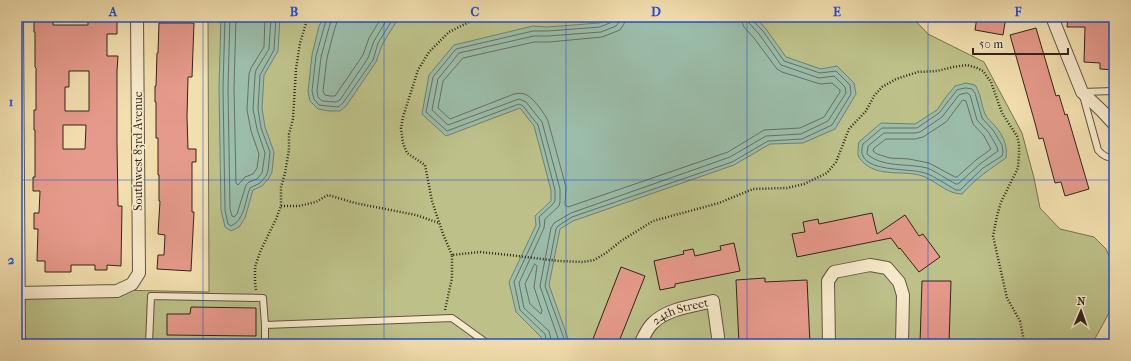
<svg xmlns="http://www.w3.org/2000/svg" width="1131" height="361" font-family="'IM FELL French Canon',serif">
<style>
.green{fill:#bdc189;stroke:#787352}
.water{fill:#9bbdaa;stroke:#718070}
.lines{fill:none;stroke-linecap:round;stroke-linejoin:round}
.shore{stroke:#667162;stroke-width:1}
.building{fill:#e69a8b;stroke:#32251a;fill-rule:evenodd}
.lane-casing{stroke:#62543f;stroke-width:8}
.street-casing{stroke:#62543f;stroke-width:14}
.path{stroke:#32251a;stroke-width:2.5;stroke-dasharray:1 2;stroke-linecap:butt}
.lane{stroke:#f7eacb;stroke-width:6}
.street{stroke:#f7eacb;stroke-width:12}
.grid{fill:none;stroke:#1d4ed8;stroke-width:1;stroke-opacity:0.55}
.labels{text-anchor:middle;stroke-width:3;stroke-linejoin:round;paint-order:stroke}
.street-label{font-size:12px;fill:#32251a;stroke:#f7eacb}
.neatline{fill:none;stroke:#1d4ed8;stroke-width:1.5}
.grid-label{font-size:13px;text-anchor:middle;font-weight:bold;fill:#1d4ed8}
</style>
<rect width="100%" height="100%" fill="#f2dfaf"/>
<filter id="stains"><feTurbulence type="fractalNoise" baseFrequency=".005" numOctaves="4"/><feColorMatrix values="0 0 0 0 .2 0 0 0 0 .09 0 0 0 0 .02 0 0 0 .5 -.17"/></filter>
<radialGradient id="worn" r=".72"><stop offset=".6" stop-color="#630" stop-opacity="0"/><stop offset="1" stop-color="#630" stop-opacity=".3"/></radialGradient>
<!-- green -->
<path class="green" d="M208,17H912L928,34L984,62L1022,133L1034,178L1040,208L1060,229L1094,237L1106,249L1114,267V304L1092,344H22V288L209,292Z"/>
<!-- water -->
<path class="water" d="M221,17H280L278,51L264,75L262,108L265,127L274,152L272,172L269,178L262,186L253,190L245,218L239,227L231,231L225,227L221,210L219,88Z
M324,17H395L396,22L382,45L376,62L346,106L340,111H329L318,109L310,101L308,92L312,55L319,26Z
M615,17H755L766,29L786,57L821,69L837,66L854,83L856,94L835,129L803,143L770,144L734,165L573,221L560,229L549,285L570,344H543L541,337L516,312L509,282L536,225L535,216L551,201V190L534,126L520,108L446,136L422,114L429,75L454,45L533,26L547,27L599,23Z
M966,83L975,85C981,94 981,104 985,114C987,119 992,122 995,126C1003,135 1008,146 1006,158C990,169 975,179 962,194C948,194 938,183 925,177C906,169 882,178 865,164C862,161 859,159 858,155C858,151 858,146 859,142L881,123L915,124L937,110L946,97L955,86Z"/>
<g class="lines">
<!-- shore -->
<path class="shore" d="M225,17L223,88L225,210L228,224L231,226C245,220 245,200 250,188L260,183L266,176L268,171L270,152L261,128L258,109L260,75L274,50L276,17
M230,17L228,88L230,209L232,216L234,217L237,214L246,185L249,182L257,179L262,173L265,153L257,129L253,109L255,75L256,70L269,49L271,17
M236,17L234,88L236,183L238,185L245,177L253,174L257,168L259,154L251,131L247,110L249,74L251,68L264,47L265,17
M327,17L316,56L312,91L314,99L319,105L338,107L343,103L373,60L378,43L391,22V17
M332,17L321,57L317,91L318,97L322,101L336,102L340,100L368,58L374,41L386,21V17
M338,17L337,22L334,31L327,58L323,91L325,95L330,96H335L363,55L369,38L380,20V17
M625,17L624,24L620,30L602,37L549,42H534L463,58L443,81L438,108L450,119L514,94C519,93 523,93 527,95C534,99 545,114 548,121L566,187L565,205L568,207L728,152L764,130L800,128L824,117L840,92V90L832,83L821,84L817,83L782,72L777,69L754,38L744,27L742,22V17
M966,88L972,89L975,93L982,118L993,130L1002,145L1003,152L1002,156L983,168L960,190H956C947,185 934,176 925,173C910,168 870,172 863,156C861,153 862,147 863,144L882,128H917L939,113L957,90Z
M967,93L970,95L977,120L989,133L997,147L998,151L980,164L958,184H956C948,180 935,171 927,168C907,163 883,168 867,154L868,146L884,133H915L920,132L942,117L959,95Z
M963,100L966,101L973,124L984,136L991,149L976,160L957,177H955L929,163L909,159L890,158L877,154L873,151L874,148L886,139H915L923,137L946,122Z
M535,264L537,266L534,287L542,311L541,314L530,304L525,284L534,265Z
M547,344L545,334L520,310L514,282L540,226L539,217L553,204L555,201V190L538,125L523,106L519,104L447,131L426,112L433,77L456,49L533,31H548L600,27L612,22L614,20V17
M552,344L549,331L524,308L519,283L544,228L545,219L559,206L560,202V189L542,122L526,102L519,99L448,125L432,110L438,79L459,53L534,36H548L601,32L616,26L619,22V17
M560,344L540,286L551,228L554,223L571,213L730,157L766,136L801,134L828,121L846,93L845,87L834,76L819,78L781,65L759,34L749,23L748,17
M566,344L545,286L556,229L558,226L572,217L732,162L768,141L802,139L832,125L851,94L850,85L836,71L820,73L784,61L763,31L753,21V17"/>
</g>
<!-- building -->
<path class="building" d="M88,17H117V34H107V56H118L117,71V143L118,206H122L121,266L107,265V270H95V265H71V272H45V261H37L38,229H34V213H39L40,191H33V177H35V130H34V110H36V68L35,67V32H34V19H53V25H88ZM69,71H89V111H65V87H69ZM63,125H86L85,149H63Z
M977,17H1006L1003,35L975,30Z
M1068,17H1114V70L1100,69V63L1084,62L1085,27H1067Z
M159,23H194L192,77H188L187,117L188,149H196V162H192V212H194L191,271L157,269L158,255H164L165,235L158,234L160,201H159V175H158V138H156V102H155V86H156L157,53H158Z
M1036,28L1056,96L1059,95L1065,115L1067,114L1089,189L1065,196L1061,182L1055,183L1043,138L1039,139L1035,123L1010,35Z
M872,213L877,234L905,215L919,236L923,234L940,257L919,272L900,248L899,249L891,238L797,257L792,234L805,232L803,222L818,219L819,224Z
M734,243L740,271L675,284V287L660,290L654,261L684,254L683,251L693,249L695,256L721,250L720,246Z
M621,267L645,276L618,344H591Z
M765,278V282L807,280L810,344H739L736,280Z
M922,281H951L949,344H920Z
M191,307L256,308V336L167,335V314H190Z"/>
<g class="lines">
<defs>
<path id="lane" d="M1114,91L1082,92L1098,150C1103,156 1107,158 1114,158
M149,344L151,296L263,298L265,325
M265,344V325L452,318L488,344"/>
<g id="street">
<path d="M1052,17L1082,92L1102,111L1114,124"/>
<path d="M17,18L19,344"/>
<path d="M18,293L117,291L132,284L139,273L137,17"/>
<path id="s1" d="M640,344C644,337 647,328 653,323C668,308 694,306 713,301L719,344"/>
<path d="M829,344L828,281L834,272L870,265L887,268L899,282L903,295L902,344"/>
</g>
</defs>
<!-- lane casing -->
<use href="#lane" class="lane-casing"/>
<!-- street casing -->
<use href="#street" class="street-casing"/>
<!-- path -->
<path class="path" d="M281,206H299L316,202L328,195L355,203L416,215L439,223
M452,255L443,234L432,201L425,165L407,153L403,143L401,128L403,117L418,70L429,52L449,32L479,17
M256,290L255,283V267L260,252L276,219L281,206V187L285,173L289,150V134L293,119L296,69L300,43L308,17
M445,310L452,278V255L480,252L509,255L559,261L583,262L594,260L606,253L621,241L653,221L719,203L753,189L787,188L804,184L827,173L836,162L849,129L866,111L874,96L882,87L896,79L918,72L937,71L953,67L967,65L977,68L983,71L991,82L1002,113L1017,136L1019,144V154L1018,168L1001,202L997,216L993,236L1007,298L1020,321L1023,336L1024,344"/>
<!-- lane -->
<use href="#lane" class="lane"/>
<!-- street -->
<use href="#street" class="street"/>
</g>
<!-- grid -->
<path class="grid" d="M203,17V344M384,17V344M566,17V344M747,17V344M928,17V344M17,180H1114"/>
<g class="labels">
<!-- street labels -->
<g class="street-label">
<text transform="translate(138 151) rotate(-90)" y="4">Southwest 83rd Avenue</text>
<text dy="4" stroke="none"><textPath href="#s1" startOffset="55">24th Street</textPath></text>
</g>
</g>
<!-- margin -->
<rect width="1131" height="361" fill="none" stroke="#f2dfaf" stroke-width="44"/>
<!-- north arrow -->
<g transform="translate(1081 311) rotate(2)" stroke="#f7eacb" stroke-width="3" paint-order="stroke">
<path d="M0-3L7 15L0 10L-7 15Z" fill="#32251a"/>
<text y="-6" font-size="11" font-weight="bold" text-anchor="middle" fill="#32251a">N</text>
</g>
<!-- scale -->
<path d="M973 48v6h95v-6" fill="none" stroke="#32251a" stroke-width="2"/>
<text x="979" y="48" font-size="12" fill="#32251a" stroke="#f7eacb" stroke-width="3" paint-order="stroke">50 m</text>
<rect x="22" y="22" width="1087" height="317" class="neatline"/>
<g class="grid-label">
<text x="113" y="16">A</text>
<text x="294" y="16">B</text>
<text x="475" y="16">C</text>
<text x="656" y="16">D</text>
<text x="837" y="16">E</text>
<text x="1018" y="16">F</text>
<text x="11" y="106">1</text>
<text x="11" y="264">2</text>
</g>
<rect width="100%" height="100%" filter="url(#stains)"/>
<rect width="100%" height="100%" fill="url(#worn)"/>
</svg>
